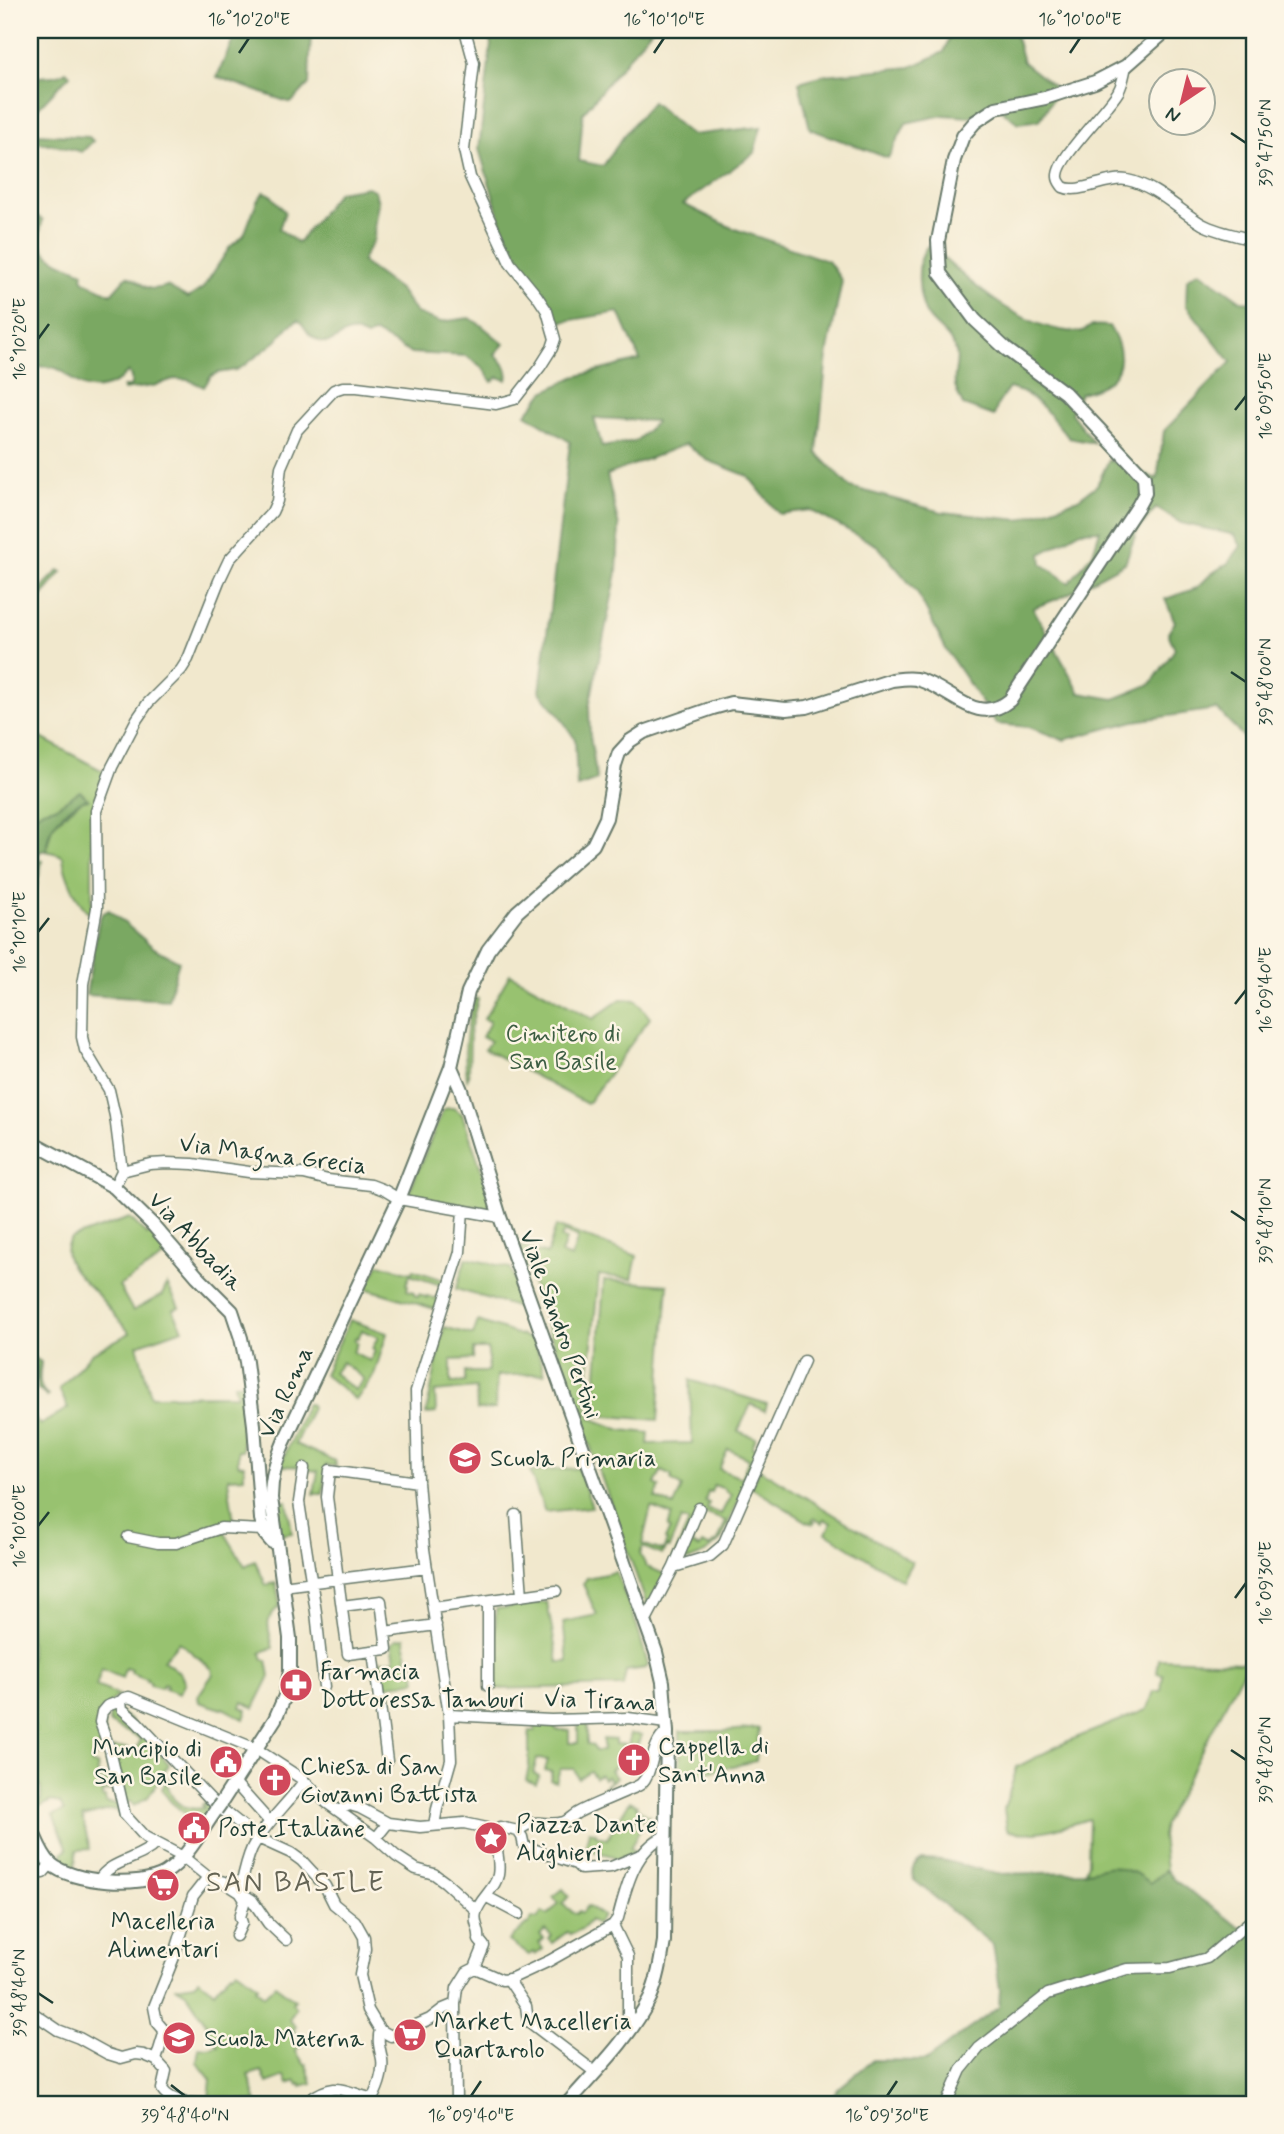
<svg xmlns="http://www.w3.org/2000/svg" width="1284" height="2134" font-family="Mynerve,sans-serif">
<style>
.green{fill:#98c26f;stroke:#5c8052;stroke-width:2;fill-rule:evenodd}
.forest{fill:#7aa862;stroke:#4c724b;stroke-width:2;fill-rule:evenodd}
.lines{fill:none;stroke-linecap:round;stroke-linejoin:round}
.minor-casing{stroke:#68796a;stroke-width:13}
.tertiary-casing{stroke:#68796a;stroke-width:16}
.minor{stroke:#fff;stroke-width:10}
.tertiary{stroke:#fff;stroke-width:12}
.tertiary-bridge-casing{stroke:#68796a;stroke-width:16;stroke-linecap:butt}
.tertiary-bridge{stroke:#fff;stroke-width:12}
.ticks{fill:none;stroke:#1f3d34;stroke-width:2.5}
.labels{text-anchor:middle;stroke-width:5;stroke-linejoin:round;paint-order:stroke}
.park-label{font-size:24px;fill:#3d5e43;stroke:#fcf5e5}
.street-label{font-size:24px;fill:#1f3d34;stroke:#fcf5e5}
.poi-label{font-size:24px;fill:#1f3d34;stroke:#fcf5e5;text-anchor:start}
.quarter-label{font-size:28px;letter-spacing:2px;fill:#646455;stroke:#fcf5e5}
.neatline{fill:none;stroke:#1f3d34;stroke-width:2.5}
.ticks-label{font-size:18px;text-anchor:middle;fill:#1f3d34}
</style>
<rect width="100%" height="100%" fill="#fcf5e5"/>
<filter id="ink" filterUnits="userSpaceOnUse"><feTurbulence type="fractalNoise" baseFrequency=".0143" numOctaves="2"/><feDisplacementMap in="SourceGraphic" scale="14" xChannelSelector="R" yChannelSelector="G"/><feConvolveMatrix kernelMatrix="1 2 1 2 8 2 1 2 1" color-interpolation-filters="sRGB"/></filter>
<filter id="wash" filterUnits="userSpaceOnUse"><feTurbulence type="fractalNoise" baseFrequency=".00686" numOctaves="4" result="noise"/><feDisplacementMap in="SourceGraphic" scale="28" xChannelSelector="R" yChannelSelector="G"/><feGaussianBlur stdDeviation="1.57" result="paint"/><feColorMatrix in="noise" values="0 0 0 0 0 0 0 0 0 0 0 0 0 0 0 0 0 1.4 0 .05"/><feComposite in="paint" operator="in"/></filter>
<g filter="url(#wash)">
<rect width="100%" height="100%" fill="#f1e8cd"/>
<!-- green -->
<path class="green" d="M30,732L105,772L92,813V915C78,906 64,874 63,857L58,854L46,851L52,827L63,816L82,800L77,793L56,807L43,810L30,819Z
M510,974L593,1019L621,999L636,1000L650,1018L587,1104L485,1049L490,1041L482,1037L490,1022L484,1019Z
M474,998L478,999L470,1030L469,1075L467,1079C463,1050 466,1026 474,998Z
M448,1108H453L462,1114L495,1209L407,1197L443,1110Z
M130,1218L147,1235L152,1231L170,1253L119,1286L133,1311L162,1295L167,1284L179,1307L173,1310L183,1329L137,1345L151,1396L237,1395L234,1384L246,1383L248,1424H242V1451H238V1464L244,1465V1477L228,1478C229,1494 233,1508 234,1525L223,1530L245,1566L255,1561L266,1585L276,1583L280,1606C262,1621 269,1627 273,1648L266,1650L261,1653L263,1660H267L270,1676L254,1708L243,1702L241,1707L247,1710L244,1719L223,1708L222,1709L199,1702L198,1696L213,1674L212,1669L179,1642L163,1660L180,1673L185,1683L179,1694L165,1689L167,1685L164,1684L161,1688L150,1685V1682L146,1681L147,1679L131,1673L132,1670L125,1668L122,1678L102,1669L96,1686L118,1695C96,1711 105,1730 108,1753L96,1754V1757L91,1758L92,1765H97L99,1781H113L114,1789L102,1792V1797H105L106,1803L117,1804L121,1816L114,1809L82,1817L90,1849L77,1850L74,1870L64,1867L63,1852L68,1849L53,1815L64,1811L60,1803L52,1801L30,1810V1805L41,1800V1788L30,1767V1412L40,1425L68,1408L59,1389L92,1353L130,1333C119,1321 108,1307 97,1294C84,1281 55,1258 71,1238Z
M556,1226L637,1256L632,1279L599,1275L586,1401L590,1418L621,1430L649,1433L648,1444L692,1443L690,1380L767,1404L765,1411L751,1404L738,1431L756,1438L752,1447L760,1451L721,1540L706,1553L673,1566L649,1611L519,1246L547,1254ZM564,1232L578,1238L571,1258L561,1254L566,1240L561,1238ZM728,1449L749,1459L741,1478L719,1469ZM661,1471L672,1476L671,1480L682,1487L674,1506L655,1498L660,1487L655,1484ZM714,1485L725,1489V1491L731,1495L721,1514L707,1509L709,1503L705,1502L708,1491L711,1492ZM651,1507L672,1515L668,1527L670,1529L665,1540L667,1541L663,1551L642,1544ZM704,1513L726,1521L717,1543L715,1542L709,1547L702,1544L700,1548L691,1544ZM681,1519L689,1522L666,1575L646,1566L640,1554L643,1547L662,1555L666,1547L669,1548Z
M466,1258L510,1268L526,1310L456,1289Z
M379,1264L411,1273L413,1270L447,1281L438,1310L365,1288L369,1279L371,1280ZM410,1275L441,1285L436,1299L427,1296V1298L419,1294L418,1297L414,1295V1292L407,1290L408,1285L406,1284Z
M604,1280L668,1285L658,1420L594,1415Z
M350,1320L387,1333L374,1375L356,1400L324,1374ZM362,1330L378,1337L372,1349L375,1351L370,1361L353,1352L357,1343L354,1340L356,1337L358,1338ZM342,1362L364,1379L355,1390L334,1373Z
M478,1321L534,1340L545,1373L497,1376L495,1409L477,1410L476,1388L435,1392L436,1413L426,1414L444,1327L473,1335ZM473,1349H488V1372H465V1382L451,1383V1360L473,1359Z
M307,1403L311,1405L312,1408L295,1444L335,1461L336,1466L326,1465L323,1494H314L318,1471L309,1470V1467L280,1466Z
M578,1468L592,1507L545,1512L530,1472Z
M759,1469L912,1562L902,1580L826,1533L831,1523L824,1519L822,1523L814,1518L812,1520L815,1522L813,1524L808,1522L751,1487Z
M287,1501L292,1533L281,1535L275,1502Z
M616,1572L637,1626L648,1665L646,1668L626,1671L623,1686L493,1689L496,1609L547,1602L558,1662H568L563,1622L597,1615L583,1584L587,1578Z
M405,1638L407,1659H413L416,1681L383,1686L380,1661L395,1660L392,1643L396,1639Z
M1159,1659L1242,1662L1254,1661L1248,1665L1239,1678L1164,1824L1162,1836L1166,1870L1151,1884C1126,1867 1114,1866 1085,1871L1088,1863L1089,1819C1064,1826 1032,1838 1007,1830L1004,1809L1017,1767L1068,1741L1146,1710L1149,1705L1154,1691H1161L1163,1674L1157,1673Z
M115,1707L133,1723L169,1764L148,1797L134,1806L130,1801L124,1804L112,1748H127L135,1752L141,1739L109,1723L110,1713Z
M535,1722L555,1723L556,1730H569V1743H578V1723H587V1744L593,1745L595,1751H603V1739L615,1740V1744L629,1745V1734L642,1735L636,1747L639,1749L637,1756L629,1759L626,1757L610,1770L616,1778L604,1787L610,1794L606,1795L602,1788L610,1781L607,1776L603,1779L600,1775L595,1778L590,1771L578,1778L574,1769H560L556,1782L550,1780L552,1772L545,1770L548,1760L537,1759L533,1773L539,1776L536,1784L526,1780L529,1767V1731H535Z
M759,1728L756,1761L680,1778V1731H725Z
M167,1779C168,1800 183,1812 204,1808L202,1805L206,1801L211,1805L198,1824L171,1802L161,1789Z
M630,1801L637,1805L636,1807L647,1816L649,1815L651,1823L636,1818L632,1824L641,1828L630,1848L637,1852L615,1860L613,1856L585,1849L589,1831L596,1832V1835L607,1839Z
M563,1889L569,1896L562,1904L576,1914L579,1911L582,1913L588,1906L603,1916L597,1924L590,1920L583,1928L570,1935L567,1932L552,1943L549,1939L552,1936L545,1930L540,1935L544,1939L539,1943L543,1949L535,1955L533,1952L529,1955L509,1941L526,1925H528L532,1918L537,1919L542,1912L548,1915L559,1903L553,1897Z
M237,1970L258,1986L255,1989L264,1996L275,1985L295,2000L292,2003L296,2008L289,2020L296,2026L293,2030L305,2043L295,2050L304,2064H306L312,2083L301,2086V2084L298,2085L296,2081L288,2084L285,2076L267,2083L262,2071L248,2075L257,2102C241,2099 223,2103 209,2098L211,2080L197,2062L199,2047L207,2048L218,2046L209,2028L187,1994L176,1987L194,1984L199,1979L214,1992L231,1972L233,1973Z"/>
<!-- forest -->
<path class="forest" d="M237,30H311L309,84L291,103L217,77Z
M485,30H563L581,33L583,30H651L583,113L579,161L603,166L628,130L652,102L691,135L761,127L754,153L683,204L732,228L828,261L842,281L827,355L817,453L850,487L942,512L1020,520L1078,499L1097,485L1109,460L1157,479L1164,431L1231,362L1186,305L1187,279L1199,271L1241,301L1254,302V748L1217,709L1134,721L1064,740L1029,727L996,724L947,651L917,592L878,546L810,510L779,514L748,476L707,460L686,444L607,475L619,527L617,573L589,707L590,736L597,780L577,787L575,739L557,712L540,692L570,442L526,414L544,392L574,377L640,360L619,312L560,322L510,251L479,149L491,44ZM594,418L656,421V422L636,441L602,447ZM1156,508L1181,523L1235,535L1241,546L1228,563L1211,574L1197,588L1165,599L1175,622L1168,633L1175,649L1151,684L1114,699L1080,693L1033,608L1062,597L1125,563L1136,533ZM1100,530L1093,553L1069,583L1042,564L1041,554L1081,531Z
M952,30H1014L1023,62L1058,90L1040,120L1018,123L995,105L969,117L944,115L906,123L888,158L810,129L799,82L824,75L911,67L944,52Z
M66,71L70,75L30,116V81C42,72 53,81 66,71Z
M30,132L36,134L89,137L93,141L82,152L51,144L30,142Z
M368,187L375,191L378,203L375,221L374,239L362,260L363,263L400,290L416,313L440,322L469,318L481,325L504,344L495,354C502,361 510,369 507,380L498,377L492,382L482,367L466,356L411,353L375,333L367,337C362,335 356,331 350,332C338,334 331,351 313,337C306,333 305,325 298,320L289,326L276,341L245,365L236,370L217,373L211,376L204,387L189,380L174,379L153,386L124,390L123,387H130C132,382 132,375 128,372C115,387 94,394 77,383C70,379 65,372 58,369C50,365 39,367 30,367V212L43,220C30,255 57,260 83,272L82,277L84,281L111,294L127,276C146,282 141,294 167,286L188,298L203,288L230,247L244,235L257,201L264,192L270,194L285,212L279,229L298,243L338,192Z
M929,245C970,282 1019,330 1078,332C1084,332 1087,327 1092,326C1097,325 1104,326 1109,326C1131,361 1120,384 1080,393L1071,413L1094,443L1069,438L1044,408L1025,393L1009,388L998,404L994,416L963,405C960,398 956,391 955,384C953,374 959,362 956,352C951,336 939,330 929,318C917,303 914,258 929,245Z
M59,570L62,572L30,611V600Z
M80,791L88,799C76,801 58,816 52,828C48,834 47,844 46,851H40L38,859L42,861L30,918V819L43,810L56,807Z
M109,910L154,948L179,961L168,1000L86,995L99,920L102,914Z
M30,1355L41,1362C40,1375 36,1387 48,1395L47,1397L37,1388L36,1367L31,1366L30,1374Z
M922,1859L942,1860L997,1874L1083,1872L1112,1866L1135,1873L1150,1883L1166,1870L1173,1879L1242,1929L1254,1916V2104H827L839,2088L873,2060L925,2061L999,2007L1000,1989L993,1945L914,1880C910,1871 913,1864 922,1859Z"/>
</g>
<g filter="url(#ink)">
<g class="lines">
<defs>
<path id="minor" d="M1126,66C1124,74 1123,84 1118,92C1107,111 1056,159 1058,177C1058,181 1061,184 1063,187C1080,195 1107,176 1127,180C1156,186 1177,209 1202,224C1217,232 1238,236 1254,240
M122,1171L150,1164L167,1163L193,1164L249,1172L304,1174L328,1180L371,1185L384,1190L399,1199L500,1217
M114,1187L122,1171L115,1116L109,1090L85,1050L82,1037L83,984L97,908L96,811L112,767L137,719L148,703L181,670L188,659L219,581L229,560L272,512L277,501L281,467L297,430L334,390L343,387H357L496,404L515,399L540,367L552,348L555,339L547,311L537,296L510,263L470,177L464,150L474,63L465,30
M304,1468L299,1502L316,1612L324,1687
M516,1515L522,1596
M128,1537L158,1543H176L221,1528L263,1530
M674,1567L699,1508
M282,1586L427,1568
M342,1606L381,1601L387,1649L348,1654L327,1497L330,1470L418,1482
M433,1608L556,1591
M645,1622L674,1567L710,1556L723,1545L804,1361
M385,1632L436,1625
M373,1651L387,1761
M488,1686V1601
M121,1701L107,1706L102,1712L100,1722L110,1750L125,1815L145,1837L183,1857L208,1877L224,1882L252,1900L268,1923L286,1940
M449,1715L551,1720L628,1718L666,1723
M234,1782L269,1821
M340,1812L344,1807L350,1805L360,1808L388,1823
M434,1825L437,1809L451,1760L449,1715L424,1549L418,1482L416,1391L460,1252L463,1210
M518,1831L522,1837L524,1846L576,1864L581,1869L611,1867L640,1855
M376,1838L388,1823L420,1827L464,1823L496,1830L500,1827L518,1831C537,1815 544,1828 564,1822C569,1820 572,1816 577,1813C591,1805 611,1798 626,1791C631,1789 637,1787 641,1784C655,1770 649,1746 667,1732
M30,1874L43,1873L51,1864
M99,1880C110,1860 140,1860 156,1843
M240,1891C243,1877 246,1861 252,1848C265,1823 288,1804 304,1781
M487,1897L519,1914
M613,1925L628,1956V2014L634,2024
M236,1936L242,1923L240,1917L245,1900L240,1892
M475,1968L502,1980L510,1979L549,1961L613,1925L618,1918C626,1888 634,1850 665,1836
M508,1979L526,2006L528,2021L595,2072
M455,2004L443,2009L430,2019L391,2036L380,2030L368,2010L360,1975L365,1949L364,1937L355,1921L334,1904L325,1886L302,1861L291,1853L258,1838L214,1803L137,1722L122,1709L121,1701L124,1698L129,1697L256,1749L302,1779L327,1803L376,1838L396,1856L416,1869L434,1874L445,1882L476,1910
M30,2011L58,2030L79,2038L108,2054L121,2058L136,2054L144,2055L156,2060L166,2071L162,2089C177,2113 227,2098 252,2104
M156,2060L164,2034L163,2029L157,2022L154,2007L174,1957L193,1896L208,1877
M308,2101C336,2080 343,2091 373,2099
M369,2104C377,2092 384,2074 382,2059C380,2049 377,2041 380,2030
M456,2104L455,2004L457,1988L467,1972L475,1968L484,1946L479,1940C481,1930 473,1923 476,1913C479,1899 495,1890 498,1875C501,1859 494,1846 496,1830
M946,2104L961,2070L979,2048L1048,1994L1127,1969L1170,1968L1207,1958L1254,1918"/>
<path id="tertiary" d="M451,1067L461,1090L500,1217L656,1652L663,1682L667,1732L664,1941C661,1960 658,1980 650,1998C630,2038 596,2071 567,2104
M30,1141L114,1187L152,1224L197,1276L232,1311L241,1338L246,1362L254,1425L261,1519L265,1534L272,1542H276
M221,1803L275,1719L285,1696L290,1671V1638L271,1498C271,1477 276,1461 284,1442L399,1199L451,1067L468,992L488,950L517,912L593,845L606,818L615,765L619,753L630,741L644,732L713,708L731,703L786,709L807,707L892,680C901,679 911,677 920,680C952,690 977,727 1010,700L1138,506L1145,493L1144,477L1065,393L1006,349L975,320L940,273L938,241L954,160L963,136L975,122L996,108L1045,98L1095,82L1126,66L1167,30
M30,1826C36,1838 41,1855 51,1864C72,1883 141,1888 165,1873C187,1859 201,1831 216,1810"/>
</defs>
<!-- minor casing -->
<use href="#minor" class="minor-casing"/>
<!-- tertiary casing -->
<use href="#tertiary" class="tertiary-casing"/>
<!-- minor -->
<use href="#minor" class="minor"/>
<!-- tertiary -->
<use href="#tertiary" class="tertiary"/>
<defs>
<path id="tertiary-bridge" d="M216,1810L221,1803"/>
</defs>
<!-- tertiary-bridge casing -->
<use href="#tertiary-bridge" class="tertiary-bridge-casing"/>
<!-- tertiary-bridge -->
<use href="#tertiary-bridge" class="tertiary-bridge"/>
</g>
</g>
<!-- ticks -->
<path class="ticks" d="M239,53L249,38M654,53L664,38M1070,53L1080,38M1231,133L1246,143M38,339L49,324M1235,410L1246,396M1231,672L1246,682M38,932L49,918M1235,1004L1246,990M1231,1211L1246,1221M38,1526L49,1512M1235,1598L1246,1583M1231,1750L1246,1760M38,1993L53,2003M171,2085L185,2096M471,2096L481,2081M887,2096L897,2081"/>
<!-- icons -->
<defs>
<symbol id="school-disc" viewBox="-11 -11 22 22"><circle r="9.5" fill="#d1495b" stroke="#fcf5e5"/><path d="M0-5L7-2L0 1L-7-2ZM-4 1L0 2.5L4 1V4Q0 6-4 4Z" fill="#fff"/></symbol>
<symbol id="pharmacy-disc" viewBox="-11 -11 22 22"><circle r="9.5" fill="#d1495b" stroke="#fcf5e5"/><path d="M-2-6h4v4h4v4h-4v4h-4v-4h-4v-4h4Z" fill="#fff"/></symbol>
<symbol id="church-disc" viewBox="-11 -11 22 22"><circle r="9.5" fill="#d1495b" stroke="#fcf5e5"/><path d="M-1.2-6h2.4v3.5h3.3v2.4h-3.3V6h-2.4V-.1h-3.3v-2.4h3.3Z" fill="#fff"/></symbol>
<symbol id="civic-disc" viewBox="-11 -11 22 22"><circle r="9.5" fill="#d1495b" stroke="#fcf5e5"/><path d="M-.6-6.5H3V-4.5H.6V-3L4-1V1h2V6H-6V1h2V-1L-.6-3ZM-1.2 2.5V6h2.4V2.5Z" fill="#fff"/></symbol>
<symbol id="sight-disc" viewBox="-11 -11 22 22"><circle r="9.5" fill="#d1495b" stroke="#fcf5e5"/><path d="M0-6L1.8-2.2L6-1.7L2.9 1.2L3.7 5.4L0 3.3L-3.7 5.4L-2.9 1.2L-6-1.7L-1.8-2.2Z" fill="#fff"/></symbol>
<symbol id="supermarket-disc" viewBox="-11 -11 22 22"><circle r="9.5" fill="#d1495b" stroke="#fcf5e5"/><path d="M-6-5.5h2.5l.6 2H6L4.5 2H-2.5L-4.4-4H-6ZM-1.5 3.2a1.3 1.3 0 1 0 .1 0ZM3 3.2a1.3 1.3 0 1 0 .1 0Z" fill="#fff"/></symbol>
</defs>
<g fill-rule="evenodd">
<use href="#school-disc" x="446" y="1439" width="38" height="38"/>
<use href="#pharmacy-disc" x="277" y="1666" width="38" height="38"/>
<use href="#church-disc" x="615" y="1741" width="38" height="38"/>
<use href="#civic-disc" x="207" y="1743" width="38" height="38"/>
<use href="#church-disc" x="256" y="1761" width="38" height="38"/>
<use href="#civic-disc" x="175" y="1809" width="38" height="38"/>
<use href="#sight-disc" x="472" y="1819" width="38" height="38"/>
<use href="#supermarket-disc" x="144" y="1866" width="38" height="38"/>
<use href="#supermarket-disc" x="391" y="2016" width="38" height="38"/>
<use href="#school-disc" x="160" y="2019" width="38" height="38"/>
</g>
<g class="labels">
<!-- park labels -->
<g class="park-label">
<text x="563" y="1041">Cimitero di<tspan x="563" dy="28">San Basile</tspan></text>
</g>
<!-- street labels -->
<g class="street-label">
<text transform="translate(273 1154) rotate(7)" y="8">Via Magna Grecia</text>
<text transform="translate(196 1241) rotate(47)" y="8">Via Abbadia</text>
<text transform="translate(561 1324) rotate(70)" y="8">Viale Sandro Pertini</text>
<text transform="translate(285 1392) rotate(-65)" y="8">Via Roma</text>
<text transform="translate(600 1700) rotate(2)" y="8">Via Tirana</text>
</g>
<!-- poi labels -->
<g class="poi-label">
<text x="490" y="1466">Scuola Primaria</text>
<text x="320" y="1679">Farmacia<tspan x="320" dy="28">Dottoressa Tamburi</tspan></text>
<text x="658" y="1754">Cappella di<tspan x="658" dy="28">Sant'Anna</tspan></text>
<text x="202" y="1756" text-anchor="end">Muncipio di<tspan x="202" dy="28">San Basile</tspan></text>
<text x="300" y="1774">Chiesa di San<tspan x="300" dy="28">Giovanni Battista</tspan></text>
<text x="516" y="1832">Piazza Dante<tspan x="516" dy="28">Alighieri</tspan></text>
<text x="218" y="1836">Poste Italiane</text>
<text x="163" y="1929" text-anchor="middle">Macelleria<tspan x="163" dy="28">Alimentari</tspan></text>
<text x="434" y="2029">Market Macelleria<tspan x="434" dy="28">Quartarolo</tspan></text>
<text x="204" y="2046">Scuola Materna</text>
</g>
<!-- quarter labels -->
<g class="quarter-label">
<text x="296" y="1891">SAN BASILE</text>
</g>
</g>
<!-- margin -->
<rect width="1284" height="2134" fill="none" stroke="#fcf5e5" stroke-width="77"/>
<!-- north arrow -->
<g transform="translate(1182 102) rotate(215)"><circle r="33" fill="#fcf5e5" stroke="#a4ab9e" stroke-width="2"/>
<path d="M0-5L12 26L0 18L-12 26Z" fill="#d1495b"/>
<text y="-10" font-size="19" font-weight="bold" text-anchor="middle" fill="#1f3d34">N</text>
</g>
<rect x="38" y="38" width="1208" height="2058" class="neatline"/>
<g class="ticks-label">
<text x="249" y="25">16°10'20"E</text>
<text x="664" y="25">16°10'10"E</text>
<text x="1080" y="25">16°10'00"E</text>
<text transform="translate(1265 143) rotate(-90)" y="6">39°47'50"N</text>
<text transform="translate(19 339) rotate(-90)" y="6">16°10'20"E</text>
<text transform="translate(1265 396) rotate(-90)" y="6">16°09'50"E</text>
<text transform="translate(1265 682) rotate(-90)" y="6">39°48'00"N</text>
<text transform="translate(19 932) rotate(-90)" y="6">16°10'10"E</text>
<text transform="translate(1265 990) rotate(-90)" y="6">16°09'40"E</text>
<text transform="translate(1265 1221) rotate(-90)" y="6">39°48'10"N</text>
<text transform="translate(19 1526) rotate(-90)" y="6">16°10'00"E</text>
<text transform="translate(1265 1583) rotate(-90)" y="6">16°09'30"E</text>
<text transform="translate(1265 1760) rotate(-90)" y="6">39°48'20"N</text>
<text transform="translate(19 1993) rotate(-90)" y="6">39°48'40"N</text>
<text x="185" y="2121">39°48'40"N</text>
<text x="471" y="2121">16°09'40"E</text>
<text x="887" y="2121">16°09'30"E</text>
</g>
</svg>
